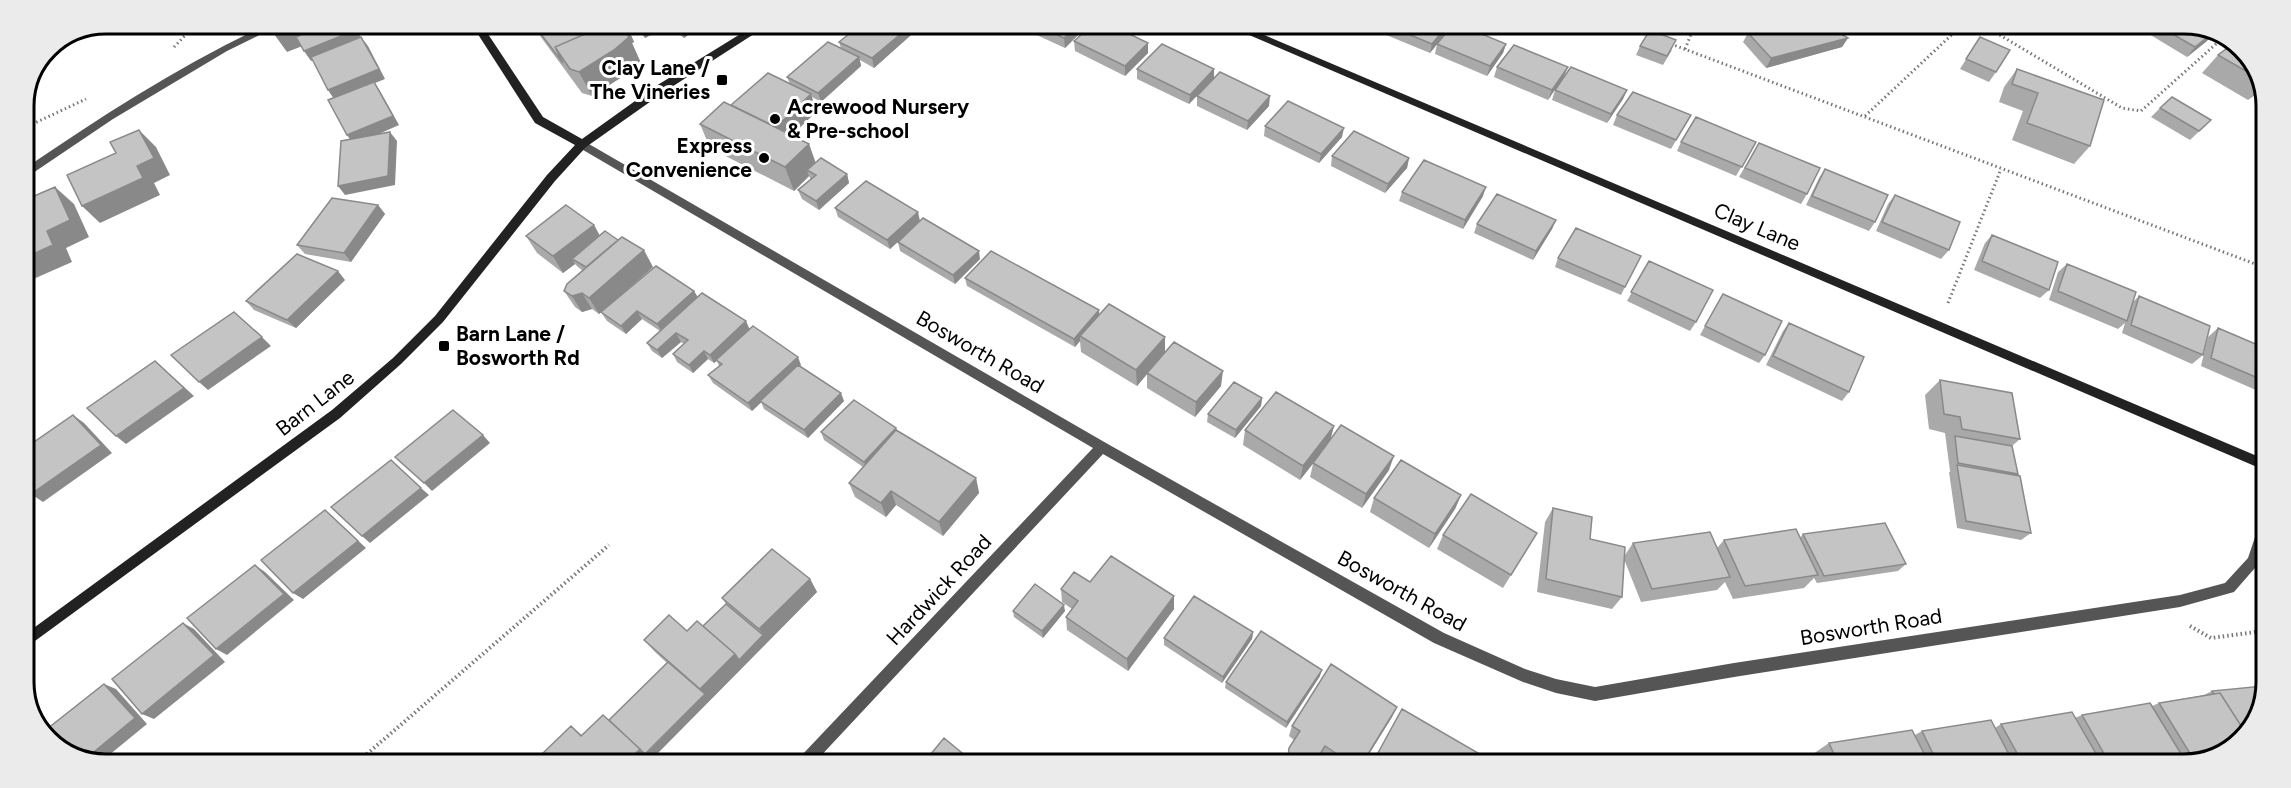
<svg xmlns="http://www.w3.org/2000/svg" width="2291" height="788" font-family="Figtree,sans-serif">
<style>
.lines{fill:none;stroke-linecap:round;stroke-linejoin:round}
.path-far1{stroke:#777;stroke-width:3;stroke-dasharray:1.5 3;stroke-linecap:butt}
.path{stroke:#777;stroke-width:4;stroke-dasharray:1.5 3;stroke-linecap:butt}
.street{fill:#555;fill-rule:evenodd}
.secondary{fill:#222;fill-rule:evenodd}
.wall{fill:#a9a9a9}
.shaded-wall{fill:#898989}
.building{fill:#c4c4c4;stroke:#898989;stroke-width:1.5}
.poi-dot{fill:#000;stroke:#fff;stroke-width:2}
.labels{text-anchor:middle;stroke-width:6;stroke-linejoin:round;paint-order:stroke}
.poi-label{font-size:21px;font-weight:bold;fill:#000;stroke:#fff;text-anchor:end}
.street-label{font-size:21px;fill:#000;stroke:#fff}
.rim{fill:none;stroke:#000;stroke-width:3}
</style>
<rect width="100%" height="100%" fill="#fff"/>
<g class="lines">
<!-- path-far1 -->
<path class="path-far1" d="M1627,27L1650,36
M1988,28L2122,108L2141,111L2224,37
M1671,44L2266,268
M174,47L196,24
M1685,49L1694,27
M1865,116L1959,28
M24,128L86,99
M1948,303L2001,169"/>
<!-- path -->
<path class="path" d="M2190,626L2211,638L2263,631
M360,760L609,545"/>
<!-- street -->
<path class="street" d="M268,24H282L227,51L113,119L24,179V169C103,115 181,65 268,24Z
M582,140L1106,443L1444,633L1525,669L1556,679L1595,687L1734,663L2180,595L2225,583L2248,558L2258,528L2259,524L2264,522V550L2261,561L2234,592L2180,607L1734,677L1595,701L1556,693L1523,682L1434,643L1103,454L816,761H799L801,756L1093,448L578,147L577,144L578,141Z"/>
<!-- secondary -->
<path class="secondary" d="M472,25H482L543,117L582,139L656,86L755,25H768L664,92L586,147L555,181L443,322L401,364L340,418L24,649V635L332,410L393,358L435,316L547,175L575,145L535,123Z
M1228,26H1243L2264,459V470Z"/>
</g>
<!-- wall -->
<path class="wall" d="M532,25H624L630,33L634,42L632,43L640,61L625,75L592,96L582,93Z
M635,25H702L684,38L668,26L645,38L637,29Z
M859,26H920V27L874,68L860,60L861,66L821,102L812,97L816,112L792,135L809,144L816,163L847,174L849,183L819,210L802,199L798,190L811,180L809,176L794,191L710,148L700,124L731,105L790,84L787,77L841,48L839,42Z
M1017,26H1087L1065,48Z
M1366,27H1379L1376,31Z
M1380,27H1448L1447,31L1506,44L1503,53L1487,76L1435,54L1437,44L1430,53L1379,32Z
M1648,27H1672L1663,35Z
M1831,27L1843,28L1842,30Z
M2139,28H2210L2207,41L2187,57Z
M1748,33L1848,38L1842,47L1766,68L1743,42Z
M1980,37L1996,72L1989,82L1960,69Z
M1074,41L1148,53L1125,76L1075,51Z
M1640,46L1672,50L1663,65L1636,55Z
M2218,55L2250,56L2262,89L2248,100L2202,73Z
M1497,67H1568L1564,76L1548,100L1494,77Z
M1137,69L1214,78L1189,104L1137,79Z
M2017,69L2090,146L2074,164L2012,140L2023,111L1999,102L2004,87Z
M1555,90H1627L1623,99L1607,123L1552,100Z
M1197,96L1269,106L1247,130L1197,106Z
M2266,97L2267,101V104L2262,101Z
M2160,108L2211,120L2190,140L2151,117Z
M1617,115H1691L1671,149L1613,125Z
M1265,126L1342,137L1319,163L1264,136Z
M1681,142H1756L1736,176L1677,151Z
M1759,143L1807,194L1801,204L1739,177Z
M1332,156L1409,158L1407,168L1385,193L1331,166Z
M1825,169L1875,222L1869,231L1806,205L1819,178Z
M1402,192L1483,196L1463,229L1399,201Z
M1895,195L1949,250L1941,259L1876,231L1888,204Z
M378,205L385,214L351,262L305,254L297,245Z
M835,208L920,221L980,259L955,284L900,251L898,242L890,249L838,217Z
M1556,220L1552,229L1533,260L1474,233L1477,224Z
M594,225L600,236L653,267L599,314L592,309L582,312L575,307L564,291L582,270L578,267L575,264L563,273L537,253L526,236Z
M1992,235L2049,290L2040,298L1974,270L1985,243Z
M1558,258L1625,287L1621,295L1555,267Z
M1649,261L1696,322L1690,331L1627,301Z
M2067,264L2133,302L2139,296L2203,355L2192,364L2122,333L2125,323L2118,329L2049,300L2058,272Z
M965,278L1099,310V314L1221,386L1195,417L1147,388V374L1137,386L1081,352L1080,341L1075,347L967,286Z
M345,280L296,328L254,310L246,301Z
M694,291L697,297L750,330L801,365L800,366L844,401L808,438L764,409L761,402L752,411L713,383L708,375L719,366L717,361L714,363L708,359L693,373L677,362L673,354L684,344L681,342L662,358L652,351L647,343L660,331L642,319L626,334L607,321L601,312Z
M1723,294L1765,355L1759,363L1700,335Z
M1789,323L1849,392L1842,401L1766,365L1783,331Z
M2218,328L2265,348V394L2201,366L2208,337Z
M1940,380L2020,439L2012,446L2018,474L2016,475L2031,533L2021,540L1957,528L1949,472L1951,471H1950L1945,433L1929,429L1925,395Z
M1262,398L1261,406L1235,438L1207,422L1208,414Z
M1334,426L1330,440L1389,470L1362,508L1310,477L1313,464L1300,480L1243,445L1245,430Z
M896,428L897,431L976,478L979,493L943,536L896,505L886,517L855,497L849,483L863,467L824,440L821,432Z
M1461,495L1455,509L1429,548L1370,512L1374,498Z
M1553,508L1590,539L1625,555L1633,543L1717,548L1724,540L1800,538L1803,534L1906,564L1898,571L1817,583L1814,578L1804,588L1733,599L1725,582L1717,590L1641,602L1624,559L1622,597L1612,609L1537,592L1545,522Z
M1443,535L1529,546L1503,588L1437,549Z
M810,579L817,592L650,761H549L571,726L582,735L610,721L667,663L655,652L644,640L687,631L703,626L726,604L722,598Z
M1090,582L1174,596V609L1128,671L1067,630L1066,617L1072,609L1062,602L1061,589Z
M1013,611H1065L1043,638L1014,617Z
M1253,632L1252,639L1222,683L1164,645V638Z
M1320,676L1286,728L1225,688L1226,682Z
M2212,691L2234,747L2185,764L1818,763L1813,754L1829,743L1915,735L1922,731L1995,728L2001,724L2075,718L2082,715L2152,706L2159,703L2204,695Z
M1392,717L1364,762H1330L1321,756L1317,762H1286L1289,748L1294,740L1289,736L1292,726Z"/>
<!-- shaded-wall -->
<path class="shaded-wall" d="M299,24H354L362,40L311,61L304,51L354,26L287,52L274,34Z
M639,25H667L668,26L645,38Z
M678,25H702L684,38Z
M910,26H920V27L874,68L872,58Z
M1077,26H1087L1065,48L1064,38Z
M1446,27H1448L1447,32L1430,53L1432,44Z
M1667,27H1672L1663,35Z
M2215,31L2207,41L2187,57L2195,47Z
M630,33L634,42L632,43L640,61L625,75L592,96L579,72L573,70Z
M361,37L368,46L385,79L375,83L380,91L399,125L354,145L347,135L334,99L328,90Z
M1848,38L1842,47L1766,68L1771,58Z
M1148,43V53L1125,76V66Z
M1506,44L1503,53L1487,76L1490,66Z
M859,57L861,66L821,102L818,93Z
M1568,67L1564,76L1548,100L1552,90Z
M1214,69V78L1189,104L1190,95Z
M2262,87V89L2248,100Z
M1627,90L1623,99L1607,123L1611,114Z
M811,94L816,112L778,149L772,131Z
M1270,96L1269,106L1247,130L1248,121Z
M1344,128L1342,137L1319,163L1321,154Z
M139,130L156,147L170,175L154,183L160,195L100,223L82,206L137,166Z
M390,132L397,141L395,185L345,195L338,186Z
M809,144L817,168L807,170L809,176L794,191L785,167Z
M1409,158L1407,168L1385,193L1388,184Z
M847,174L849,183L819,210L816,201Z
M55,187L74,204L89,237L66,248L72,262L31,280L34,288L24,292V258L47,231Z
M1486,187L1483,196L1463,229L1465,220Z
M378,205L385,214L351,262L344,253Z
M918,212L920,221L890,249L887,240Z
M1556,220L1552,229L1533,260L1536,251Z
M594,225L603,242L572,259L575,264L563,273L553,256Z
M644,250L653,267L599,314L589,298Z
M979,251L980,259L955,284L953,275Z
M338,271L345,280L296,328L287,320Z
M694,291L699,299L662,332L657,324Z
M582,293L592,309L582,312L572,296Z
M1099,310L1100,319L1080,336V341L1075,347L1074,339Z
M637,311L642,319L626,334L621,326Z
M746,321L750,330L714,363L710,355Z
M676,333L681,342L662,358L657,350Z
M262,337L271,346L208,390L199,382Z
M1165,337V353L1137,386L1136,370Z
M704,351L708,359L693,373L689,365Z
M798,357L801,365L752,411L748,403Z
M155,361L194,396L126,444L116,436Z
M1223,371L1221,386L1195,417L1196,402Z
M841,393L844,401L808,438L804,430Z
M1262,398L1261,406L1235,438L1236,430Z
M73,415L84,423L112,453L43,502L31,494Z
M1334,426L1330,441L1300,480L1303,466Z
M896,428L899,436L867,469L864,462Z
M483,435L490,443L432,491L424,483Z
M1394,456L1389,470L1362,508L1366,494Z
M976,478L979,493L943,536L939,522Z
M421,488L429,495L370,543L362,536Z
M891,491L896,505L886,517L881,503Z
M1461,495L1455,509L1429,548L1435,534Z
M24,507L28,511L24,514Z
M325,510L366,548L303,599L293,593Z
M255,565L265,572L294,600L227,655L216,649Z
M810,579L817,592L650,761H628L640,749L646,754L705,694L700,689L735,654L763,635L759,629Z
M1174,596V609L1128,671L1127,659Z
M1064,605L1065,611L1043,638L1042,631Z
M183,623L194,629L225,662L154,719L142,714Z
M1253,632L1252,639L1222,683L1223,677Z
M1322,670L1320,676L1286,728L1287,722Z
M104,684L116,689L147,724L103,760H84Z
M1397,707L1392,717L1364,762H1363Z
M1325,746L1321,756L1317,762H1315Z"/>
<!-- building -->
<path class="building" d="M268,24H299L274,34Z
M327,24H353L356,30L304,51L296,37Z
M534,25H624L630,33L627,34L619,25L605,32L601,27L555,47L563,63Z
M619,25L629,37L614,50L579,72L570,69L555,47L601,27L605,32Z
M859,26H910L872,58L839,42Z
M1037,26H1077L1064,38Z
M1091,26H1113L1148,43L1125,66L1074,41Z
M1391,27H1446L1432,44Z
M1451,27H1465L1506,44L1490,66L1437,44Z
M1771,27H1829L1848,38L1771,58L1748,33Z
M2162,28H2210L2215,31L2195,47Z
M1650,30L1676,40L1667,56L1640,46Z
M361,37L379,69L328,90L311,57Z
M1980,37L2010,50L1996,72L1966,59Z
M828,42L859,57L818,93L787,77Z
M1162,44L1214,69L1190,95L1137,69Z
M2233,44L2250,56L2258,78L2218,55Z
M1514,45L1568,67L1552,90L1497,67Z
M1571,67L1627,90L1611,114L1555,90Z
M2017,69L2104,100L2090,146L2027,123L2038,93L2012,84Z
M1220,72L1270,96L1248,121L1197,96Z
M768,73L811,94L776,127L731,105Z
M374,82L393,116L347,135L328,100Z
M1633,92L1691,115L1676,140L1617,115Z
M2172,97L2211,120L2199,131L2160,108Z
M1288,101L1344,128L1321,154L1265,126Z
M724,102L809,144L785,167L700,124Z
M1696,117L1756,142L1742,167L1681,142Z
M139,130L154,158L137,166L143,178L82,206L67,175L116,153L110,142Z
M1354,131L1409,158L1388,184L1332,156Z
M390,132L388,176L338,186L341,141Z
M1759,143L1820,168L1807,194L1745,168Z
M821,158L847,174L816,201L798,190L816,175L807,170Z
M1424,160L1486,187L1465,220L1402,192Z
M1825,169L1888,195L1875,222L1812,196Z
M866,181L918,212L887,240L835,208Z
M55,187L70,220L47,231L53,245L24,258V218L32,215L25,200Z
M1497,194L1556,220L1536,251L1477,224Z
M1895,195L1960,222L1949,250L1882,222Z
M332,198L378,205L344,253L297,245Z
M566,205L594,225L553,256L526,236Z
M923,218L979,251L953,275L898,242Z
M1576,228L1641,256L1625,287L1558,258Z
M605,231L618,240L586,267L572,259Z
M1992,235L2058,262L2049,290L1982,261Z
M622,237L644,250L589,298L582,293L572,296L564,291L567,284Z
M991,251L1099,310L1074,339L965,278Z
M297,254L338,271L287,320L246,301Z
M1649,261L1713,290L1696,322L1631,292Z
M2067,264L2136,292L2127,321L2058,291Z
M656,266L694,291L657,324L637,311L621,326L601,312Z
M702,293L746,321L710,355L704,351L689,365L673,354L688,340L676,333L657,350L647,343Z
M1723,294L1782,321L1765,355L1705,326Z
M2139,296L2210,326L2203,355L2131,325Z
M1109,304L1165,337L1136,370L1080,336Z
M234,312L262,337L199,382L171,355Z
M1789,323L1864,357L1849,392L1773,356Z
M753,326L798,357L748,403L708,375L722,364L716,360Z
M2218,328L2265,348V381L2211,358Z
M1174,342L1223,371L1196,402L1147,373Z
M155,361L184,388L116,436L87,408Z
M798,365L841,393L804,430L760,401Z
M1940,380L2012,393L2020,439L1962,429L1960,417L1944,414Z
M1234,382L1262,398L1236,430L1208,414Z
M1276,392L1334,426L1303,466L1245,430Z
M854,400L896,428L864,462L821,432Z
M453,410L483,435L424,483L395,457Z
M73,415L101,445L31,494L24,487V449Z
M1341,425L1394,456L1366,494L1313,463Z
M896,430L976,478L939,522L891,491L881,503L849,483Z
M1955,436L2012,446L2018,474L1958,463Z
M391,460L421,488L362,536L331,507Z
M1401,460L1461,495L1435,534L1374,498Z
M1957,465L2020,476L2031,533L1966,521Z
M1471,494L1537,533L1511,575L1443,535Z
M1553,508L1592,517L1590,539L1625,547L1622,597L1546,579Z
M325,510L358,541L293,593L261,560Z
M1885,523L1906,564L1824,576L1803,534Z
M1796,529L1818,575L1745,586L1724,540Z
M1710,532L1730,577L1652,589L1633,543Z
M772,549L810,579L759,629L722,598Z
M1111,556L1174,596L1127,659L1066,617L1078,601L1061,589L1074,572L1090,582Z
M255,565L284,594L216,649L187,618Z
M1035,584L1064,605L1042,631L1013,611Z
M1194,596L1253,632L1223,677L1164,638Z
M726,604L763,635L739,660L735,654L703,626Z
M669,615L687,631L697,621L735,654L700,689L644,640Z
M183,623L214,655L142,714L112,679Z
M1261,631L1322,670L1287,722L1226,682Z
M668,662L705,694L645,754L609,720Z
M1331,664L1397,707L1363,762H1349L1325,746L1315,762H1295L1288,758L1289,748L1300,731L1292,726Z
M104,684L135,718L84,760H80L42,733Z
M2263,686V708L2245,732L2220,693L2214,694L2212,691Z
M2220,693L2245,732L2234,747L2199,759L2194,760L2159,703Z
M2150,703L2183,757L2140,764H2110L2082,715Z
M1402,709L1485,757L1483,763L1373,762Z
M2072,712L2102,764H2023L2001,724Z
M603,715L640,749L628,761H549L542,754L571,726L581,736Z
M1991,720L2014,764H1938L1922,731Z
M1912,730L1929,763H1838L1829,743Z
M944,738L973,762L925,761Z
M1494,755L1512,763H1492Z"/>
<!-- markers -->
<g class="poi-dot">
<rect x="716" y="74" width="12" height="12" rx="3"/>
<circle cx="775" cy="119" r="6"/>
<circle cx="764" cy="158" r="6"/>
<rect x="438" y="340" width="12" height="12" rx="3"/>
</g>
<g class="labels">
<!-- poi labels -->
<g class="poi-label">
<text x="710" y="75">Clay Lane /<tspan x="710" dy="24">The Vineries</tspan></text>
<text x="787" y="114" text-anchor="start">Acrewood Nursery<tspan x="787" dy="24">&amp; Pre-school</tspan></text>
<text x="752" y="153">Express<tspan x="752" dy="24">Convenience</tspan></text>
<text x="456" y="341" text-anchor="start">Barn Lane /<tspan x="456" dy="24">Bosworth Rd</tspan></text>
</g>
<!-- street labels -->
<g class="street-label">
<text transform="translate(1757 227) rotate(23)" y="7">Clay Lane</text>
<text transform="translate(980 352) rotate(30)" y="7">Bosworth Road</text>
<text transform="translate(315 403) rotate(-38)" y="7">Barn Lane</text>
<text transform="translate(939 590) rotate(-47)" y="7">Hardwick Road</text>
<text transform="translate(1402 591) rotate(29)" y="7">Bosworth Road</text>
<text transform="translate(1871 627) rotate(-9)" y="7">Bosworth Road</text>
</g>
</g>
<!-- crop -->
<path d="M0 0H2291V788H0ZM106 34H2184A72 72 0 0 1 2256 106V682A72 72 0 0 1 2184 754H106A72 72 0 0 1 34 682V106A72 72 0 0 1 106 34Z" fill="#ebebeb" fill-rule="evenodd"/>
<path class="rim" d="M106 34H2184A72 72 0 0 1 2256 106V682A72 72 0 0 1 2184 754H106A72 72 0 0 1 34 682V106A72 72 0 0 1 106 34Z"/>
</svg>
